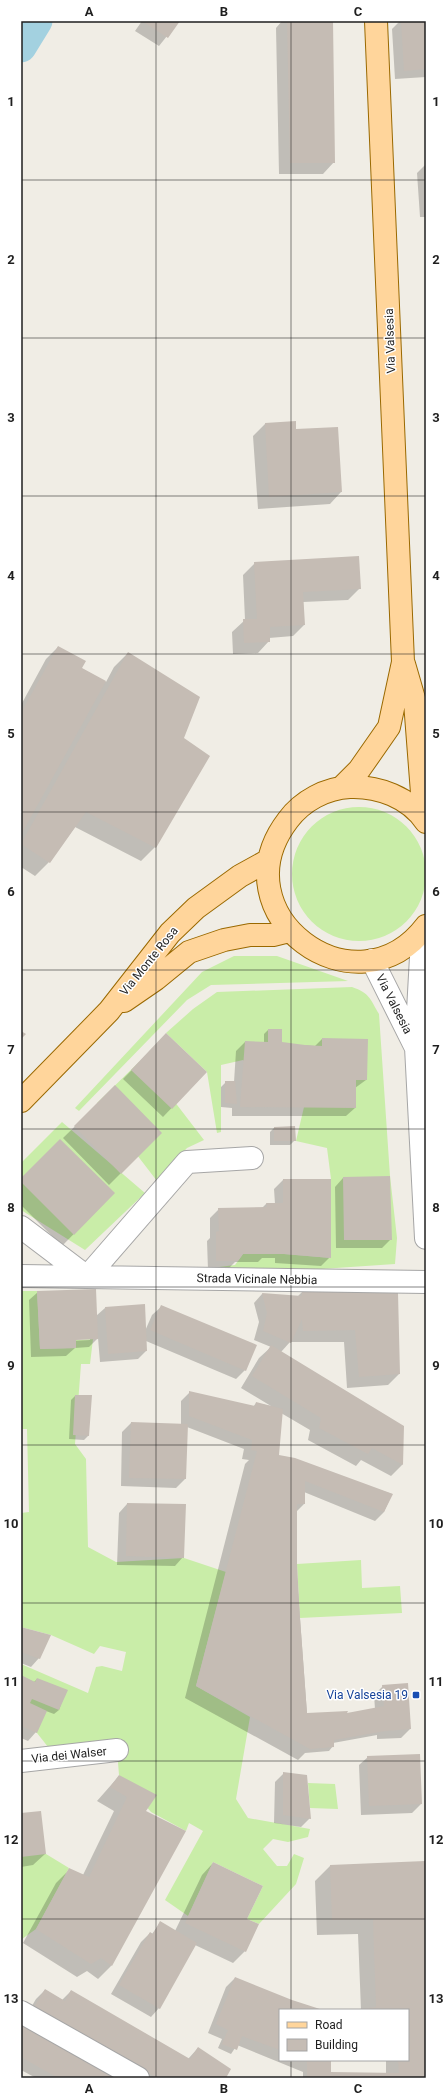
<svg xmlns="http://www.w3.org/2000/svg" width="447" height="2099" font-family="Roboto,sans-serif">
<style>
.grass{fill:#c9eda8}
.shadow{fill:#0003;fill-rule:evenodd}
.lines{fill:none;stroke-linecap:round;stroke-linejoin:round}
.canal{stroke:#a3d1e0;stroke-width:31}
.building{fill:#c5bcb4}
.minor-casing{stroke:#a6a6a6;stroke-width:24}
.major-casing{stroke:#9a6900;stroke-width:24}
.minor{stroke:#fff;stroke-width:22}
.major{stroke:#ffd59b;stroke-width:22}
.grid{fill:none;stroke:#1f1f1f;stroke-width:1;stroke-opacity:0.55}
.transit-dot{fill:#1a4fb4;stroke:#fff;stroke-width:1.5}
.labels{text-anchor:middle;stroke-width:3;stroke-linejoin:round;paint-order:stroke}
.street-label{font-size:12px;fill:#1f1f1f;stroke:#fff}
.transit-label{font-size:12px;fill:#164399;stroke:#fff;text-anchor:end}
.neatline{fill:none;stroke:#1f1f1f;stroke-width:1.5}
.grid-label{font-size:13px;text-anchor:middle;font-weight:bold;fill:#1f1f1f}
</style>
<rect width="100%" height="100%" fill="#f0ede5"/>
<!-- grass -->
<path class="grass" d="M292 874a67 67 0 1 1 134 0a67 67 0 1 1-134 0Z
M234,956H277L348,981L211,985L187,1000L79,1111L75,1108L202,972Z
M352,987C370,993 370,999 379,1014L390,1176L397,1238L395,1264L218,1276L219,1267L235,1265L243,1254H284L331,1258V1179L327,1148L296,1141L304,1107L243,1060L221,1065V1132L217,1133L207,1072L166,1033L193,1009L217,992Z
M139,1062L161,1084L204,1140L187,1148L157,1181L97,1103Z
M62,1122L145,1193L85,1250L21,1210V1163Z
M21,1291H37L40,1349L76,1348V1340L93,1339L90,1364H81L75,1444L86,1459L88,1547L116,1562L184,1558L226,1572L196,1686L250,1717L236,1799L248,1818L310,1829L308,1837L288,1842L273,1839L263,1849L277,1866H287L294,1854L304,1858L296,1884L259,1924L247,1919L263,1886L213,1862L188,1916L165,1900L203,1831L189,1823L186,1831L151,1812L119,1775L117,1750L56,1757L37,1733L21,1718V1664L88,1693L96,1667L102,1666L122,1671L126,1652L100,1646L94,1654L51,1635L21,1627V1513L29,1512L27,1429H21Z
M361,1560L362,1588L400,1586L402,1613L300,1618L297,1564Z
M308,1783L335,1784L338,1809L310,1808Z
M21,1850L46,1854L69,1868L36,1929L22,1939L21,1942Z"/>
<!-- shadow -->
<path class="shadow" d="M142,21H179L159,46L135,31Z
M282,21H332L334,162L323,174H279L276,28Z
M400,21H426V77L395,79L392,29Z
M426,164V217H420L417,173Z
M295,422V431L341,492L330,504L258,509L253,436L265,424Z
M255,563L360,588L348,600L303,602L304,625L293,636L269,638V641L258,653L233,654L232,632L245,620L243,575Z
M58,647L81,668L106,682L114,667L128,653L182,739L155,847L141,861L75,827L49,862L35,876L21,867V705L46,659Z
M268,1030L279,1044L315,1046L322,1039L366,1080L355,1088V1108L346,1116H232V1108L221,1107V1087L226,1082H234L236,1051L245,1042L264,1043V1034Z
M166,1035L206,1072L163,1117L123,1079Z
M115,1087L161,1133L109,1185L63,1138Z
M274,1128L295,1140L290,1145H270V1132Z
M343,1178L391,1239L382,1248H336L335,1187Z
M21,1179L114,1193L62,1246L21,1205Z
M283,1180L330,1257L321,1266L275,1263V1258H262L258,1262H235L228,1269L208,1270L207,1241L210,1238V1218L219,1209L262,1208L266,1204H275L274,1189Z
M303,1291L397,1294L399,1374L388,1385L347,1388L344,1342H290L281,1352L403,1427L402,1465L391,1476L361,1460L356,1466L308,1440L310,1430L281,1413L278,1456L392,1494L384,1512L375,1521L304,1492V1504L295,1513L296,1564L307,1714L345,1715L375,1709L374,1695L383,1686L410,1729L401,1738L377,1739V1735L333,1743V1746L329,1751L305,1753L298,1760L185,1698L245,1464L249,1460L242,1459L244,1449L187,1427L185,1479L176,1488L121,1486L122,1432L131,1423L181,1425V1401L190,1392L253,1407L256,1403L271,1406L241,1388L259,1358L271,1347L254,1340L259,1322L254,1303L262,1294L297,1297Z
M38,1292L96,1316L105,1308L145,1331L152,1315L161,1307L245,1370L236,1379L146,1341V1351L138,1359L100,1362L98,1338L89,1347L75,1348L66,1356L31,1357L29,1300ZM90,1338V1340L71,1341V1339Z
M75,1396L88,1436L84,1440L69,1439L71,1400Z
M127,1504L183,1557L175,1566L117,1565L119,1513Z
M21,1628L39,1658L31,1667L21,1663Z
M21,1676L34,1682L37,1679L66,1690L59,1710L54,1714L46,1711L36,1732L28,1741L21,1738Z
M368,1757L421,1804L412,1813L361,1815L359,1765Z
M284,1773L310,1818L301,1827L274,1823L275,1782Z
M119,1776L145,1812L184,1831L111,1966L98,1979L87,1971L77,1977L23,1943L56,1883L69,1870L83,1875L114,1811L97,1801Z
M21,1814L45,1854L33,1865L21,1867Z
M424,1862L426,2078H303V2072L237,2045L231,2054L218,2048L222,2039L208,2033L226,1987L235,1978L292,2001L321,2010H280V2060H330L329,2073L386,2074V2060H408V2010H361L358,1934L317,1935L315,1881L330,1866Z
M213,1863L246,1919L245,1951L233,1963L195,1945L159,2008L151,2017L111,1994L141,1942L150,1933L152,1934L160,1923L175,1931L202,1875Z
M45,1990L62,2000L71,1991L188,2059L198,2048L225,2078H134L26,2016L36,1999Z
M21,2023L126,2078H36L21,2070Z"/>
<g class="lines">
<!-- canal -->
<path class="canal" d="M21,47L37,21"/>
</g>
<!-- building -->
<path class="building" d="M142,21H180L168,38Z
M287,21H333L335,163H290Z
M401,21H426V69L404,71Z
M296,421V429L338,427L342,492L269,497L265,423Z
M359,556L361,589L303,592L305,625L270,627V642L244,643L243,619H257L254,562Z
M58,646L86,661L82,668L106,681L21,835V713Z
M128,652L200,697L184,738L210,756L156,848L86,812L50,863L21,844Z
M268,1029H282V1042L305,1045L322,1046V1038L368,1039L367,1080H356V1108L240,1107L245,1041L268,1042Z
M21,1031L26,1034L21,1039Z
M166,1033L207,1072L172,1109L131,1070Z
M225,1081H235L237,1104L225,1103Z
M115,1085L162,1133L121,1174L74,1126Z
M295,1126L296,1141H274V1127Z
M60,1139L115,1193L74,1235L21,1182V1178Z
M390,1176L392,1240H344L343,1177Z
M283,1179H331V1258L284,1254H243L238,1261H216V1232L219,1231L218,1208L267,1207L266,1203H283Z
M96,1289L98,1339L76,1340V1348L40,1349L37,1291Z
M302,1290L398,1293L400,1374L359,1377L355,1330L303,1331L302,1319L291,1343L263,1331L267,1313L262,1293L302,1296Z
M145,1304L147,1351L108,1354L105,1307Z
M161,1305L257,1345L246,1371L150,1330Z
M271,1345L404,1426L403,1465L372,1448L368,1454L319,1428L321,1418L252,1376Z
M189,1391L255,1406L256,1402L283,1409L279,1455L295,1458L393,1494L384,1512L305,1481V1504H297V1564L300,1618L307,1713L348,1711L347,1713L384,1706L382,1685L408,1683L411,1729L385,1731L334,1740V1747L310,1749L196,1686L257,1451L251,1450L252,1440L189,1416Z
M75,1395H92L89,1436L73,1435Z
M131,1422L188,1424L186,1479L129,1478Z
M127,1503L186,1504L184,1558L126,1556Z
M21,1627L51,1635L40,1659L21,1652Z
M21,1675L35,1682L37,1678L68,1690L59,1710L32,1699L30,1703L47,1711L37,1733L21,1726Z
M420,1754L422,1804L369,1806L367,1756Z
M283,1772L307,1775L311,1819L283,1815Z
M119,1775L157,1795L146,1811L186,1831L112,1966L101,1958L91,1964L36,1929L69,1868L89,1877L127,1797L110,1787Z
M41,1811L46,1854L21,1857V1813Z
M425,1861L426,2078H307V2062L303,2060H331V2072L399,2073L398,2060H408V2010H351L376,2007L373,1919L332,1920L330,1865Z
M213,1862L263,1886L247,1919L259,1924L246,1952L185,1923Z
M160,1921L197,1943L160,2009L119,1985L150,1932L153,1934Z
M235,1977L292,2000L323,2010H280V2050L242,2036L237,2050L222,2044L228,2030L216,2024Z
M45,1989L65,2001L71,1990L190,2059L198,2047L231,2069L226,2078H157L34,2007Z
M21,2022L128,2078H58L21,2057Z"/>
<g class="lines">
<defs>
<path id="minor" d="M420,934L421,957L416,1047L426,1238
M372,960L415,1046
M21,1227L87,1277L426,1282
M21,1276L87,1277L187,1162L252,1158
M21,1761L117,1750
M21,2012L138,2078"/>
<path id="major" d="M404,664L415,702L424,819
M342,787L359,770L389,727L403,662L376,21
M426,822C409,797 378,786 350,787C326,788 302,801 288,820C216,914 356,1018 426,926
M124,1001L156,979L189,952L224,940L250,935H273L289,931
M21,1101L109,1011L170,933L196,908L240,876L269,860"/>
</defs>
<!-- minor casing -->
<use href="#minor" class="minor-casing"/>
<!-- major casing -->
<use href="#major" class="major-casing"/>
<!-- minor -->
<use href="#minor" class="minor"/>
<!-- major -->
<use href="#major" class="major"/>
</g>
<!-- grid -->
<path class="grid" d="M156,21V2078M291,21V2010M21,180H426M21,338H426M21,496H426M21,654H426M21,812H426M21,970H426M21,1129H426M21,1287H426M21,1445H426M21,1603H426M21,1761H426M21,1919H426M291,2060V2078"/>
<!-- markers -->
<rect class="transit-dot" x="412" y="1691" width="8" height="8" rx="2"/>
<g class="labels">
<!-- street labels -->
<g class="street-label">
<text transform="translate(390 341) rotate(-92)" y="4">Via Valsesia</text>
<text transform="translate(149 961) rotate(-51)" y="4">Via Monte Rosa</text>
<text transform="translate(394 1004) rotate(63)" y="4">Via Valsesia</text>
<text transform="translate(257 1279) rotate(1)" y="4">Strada Vicinale Nebbia</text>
<text transform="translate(69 1755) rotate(-6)" y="4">Via dei Walser</text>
</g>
<!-- transit labels -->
<g class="transit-label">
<text x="408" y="1699">Via Valsesia 19</text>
</g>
</g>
<!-- border -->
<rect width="447" height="2099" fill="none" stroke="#ffffff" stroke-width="44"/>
<!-- legend -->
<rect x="279" y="2009" width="130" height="52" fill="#ffffff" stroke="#a5a5a5"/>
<rect x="287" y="2022" width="20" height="6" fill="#ffd59b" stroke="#a5a5a5"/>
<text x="315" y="2029" font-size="12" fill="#1f1f1f">Road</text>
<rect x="287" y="2039" width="20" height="12" fill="#c5bcb4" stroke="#a5a5a5"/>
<text x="315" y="2049" font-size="12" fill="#1f1f1f">Building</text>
<rect x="22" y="22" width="403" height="2055" class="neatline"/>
<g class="grid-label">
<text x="89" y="16">A</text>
<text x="224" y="16">B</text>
<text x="358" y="16">C</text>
<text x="11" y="106">1</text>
<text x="436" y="106">1</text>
<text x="11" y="264">2</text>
<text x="436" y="264">2</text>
<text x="11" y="422">3</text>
<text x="436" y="422">3</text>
<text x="11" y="580">4</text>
<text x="436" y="580">4</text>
<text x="11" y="738">5</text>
<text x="436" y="738">5</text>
<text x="11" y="896">6</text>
<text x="436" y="896">6</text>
<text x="11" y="1054">7</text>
<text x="436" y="1054">7</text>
<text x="11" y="1212">8</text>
<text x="436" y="1212">8</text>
<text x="11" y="1370">9</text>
<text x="436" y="1370">9</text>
<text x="11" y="1528">10</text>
<text x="436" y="1528">10</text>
<text x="11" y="1686">11</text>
<text x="436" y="1686">11</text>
<text x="11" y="1844">12</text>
<text x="436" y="1844">12</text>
<text x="11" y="2003">13</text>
<text x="436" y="2003">13</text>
<text x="89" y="2093">A</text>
<text x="224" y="2093">B</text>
<text x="358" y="2093">C</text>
</g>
</svg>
